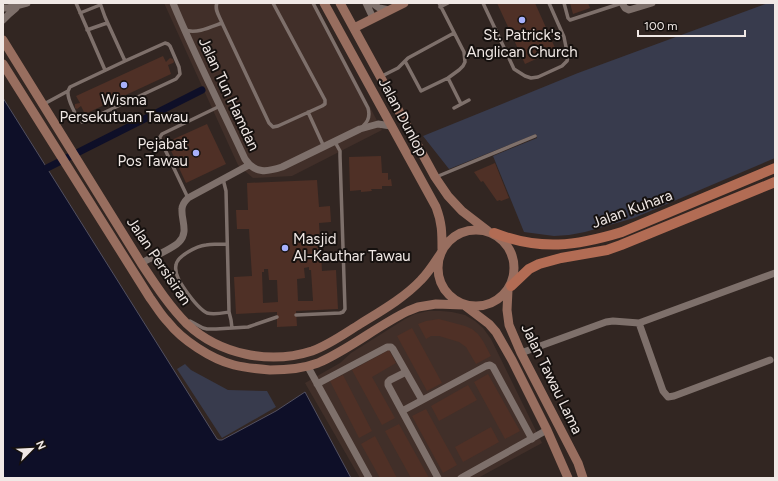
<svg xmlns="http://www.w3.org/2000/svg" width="778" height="481" font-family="Figtree,sans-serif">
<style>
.built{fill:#412f29}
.green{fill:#383b4d}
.water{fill:#0e0f28;stroke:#525061}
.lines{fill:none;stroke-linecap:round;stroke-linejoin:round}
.canal{stroke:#0e0f28;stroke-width:7}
.building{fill:#4f3026;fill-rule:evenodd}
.lane{stroke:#7e706b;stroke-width:3.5}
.street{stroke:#7e706b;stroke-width:7}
.secondary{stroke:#986e5f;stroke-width:9}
.primary{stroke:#b26c54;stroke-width:10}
.poi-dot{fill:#a7b1fc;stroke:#16110f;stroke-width:1.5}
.labels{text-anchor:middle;stroke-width:4;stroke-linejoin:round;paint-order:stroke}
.poi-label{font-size:15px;fill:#f0e8e5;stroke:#16110f}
.street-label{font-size:15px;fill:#f0e8e5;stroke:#16110f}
</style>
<rect width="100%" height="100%" fill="#322622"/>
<!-- built -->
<path class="built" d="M164,3H315L382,130L292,176L253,178L238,165Z
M428,311H441L452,312L465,315L475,321L483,328L491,339L542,443L478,478H360L305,383L340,363L351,353L405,319L415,314Z"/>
<!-- green -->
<path class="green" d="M768,3H775V158L634,218L585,232L569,235L554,236L524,232L493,156L537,138L536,134L449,169L423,136L578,73Z
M185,364L191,370L228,390L267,391L276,407L222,438L177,369Z"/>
<!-- water -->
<path class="water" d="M3,98L217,439L219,440H222L276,411L305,392L351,478H3Z"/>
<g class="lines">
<!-- canal -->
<path class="canal" d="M47,168L202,90"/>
</g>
<!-- building -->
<path class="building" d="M497,3H535L556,50L525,64Z
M570,3H588L590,8L573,14Z
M163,56L166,62L170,58L173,59L174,62L173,63L168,65L171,74L85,114L81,106L77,109L75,108V104L80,103L76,96Z
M207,124L226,164L186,183L167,142Z
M381,156L382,173H388V180L391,179L392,186H382V189H371L372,191L361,192V190L350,191L349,157Z
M495,163L509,198L501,201L500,200L497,201L483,181L481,182L474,172Z
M317,180L319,207L330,206L331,222L319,223L322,271L336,270L338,309L296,311L297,326L277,327V312L236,314L234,277L252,276L249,229H237L236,210H248L247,183ZM309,267V270H311L313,301H298L297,279L305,278L304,268ZM264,269H268L269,280H277L278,302L263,303L262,272H264Z
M439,319L465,326L472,329L478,334L483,341L491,356L476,364L466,347L459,342L439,336H431L426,339L418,324L426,321Z
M412,328L442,383L427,391L397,336Z
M389,350L396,363L372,377L395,418L382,425L352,370Z
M488,374L520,431L505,439L474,382Z
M343,375L372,431L359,438L330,381Z
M468,385L477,400L439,421L431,406Z
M426,409L457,465L443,473L412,416Z
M399,424L429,478H411L385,431Z
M491,427L499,442L463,462L455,447Z
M375,436L397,478H380L361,444Z"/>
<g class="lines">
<!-- lane -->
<path class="lane" d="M76,3L105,70
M100,3L105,17L125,61
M217,3C214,10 220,17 222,23L269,123L273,127L278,126L322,106L325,104V100L273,3
M313,3L368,108C370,115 369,121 363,126
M483,3L514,69L525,76L531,78L538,77L562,66L567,61L568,57L564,37L549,3
M564,3L568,18L570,20L622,3
M440,7L448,3
M80,13L100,5
M87,30L107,23
M185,30C197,34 211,27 222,23
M165,43L168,44L170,46L179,67L180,74L176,79L86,121L82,122C76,118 67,98 68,91L70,87L125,61Z
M405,61L421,91L448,78L459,70L463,66L465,62L464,52L439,3
M382,76L398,68L408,58L454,33
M448,78L461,104
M44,104L68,91
M454,108L469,100
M308,112L324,147
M436,177L535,136
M223,179L226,191L229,312L231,320L232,328
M188,198L160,139V137L162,134L220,106
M227,244C220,244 213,244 206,245C197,246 177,256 176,265C174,274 181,284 186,291C191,298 199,309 207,313C214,315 223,313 229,312
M296,315L340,313L343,312L345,309L340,156V151L335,142
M190,321L203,328L207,329H216L248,327L277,317"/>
<!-- street -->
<path class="street" d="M173,3C195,56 221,107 245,159C255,174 267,172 282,167L360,129L378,124L391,126
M366,3L373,18
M372,3L379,8L390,10
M622,3L625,8L629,10L652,3
M3,8H8L27,3
M3,20L9,14L16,8
M141,263C150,258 173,249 179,242C189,232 181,220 182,209C182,204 185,201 188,198L249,165
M639,323L663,391L668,397L674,396L770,360
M521,353L606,322L613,321L639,323L775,273
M308,367L369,478
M406,372L390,380L388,382V385L438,478
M317,384L387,347H391L393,349L422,400
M402,411L486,366L490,365L493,367L532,439
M461,478L547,430"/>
<!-- secondary -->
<path class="secondary" d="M324,3C361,71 398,139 436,207C442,223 442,232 442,249
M340,3L435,177L448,196L462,211L488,231
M354,28L404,3
M3,40L141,263C155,284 169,306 187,324C219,354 269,365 312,351C329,345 344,334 360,324C381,311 404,298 421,280C429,272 435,262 441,253
M3,64L150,298C156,306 161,315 168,322C182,340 211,359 234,365C246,368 258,369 270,370C287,370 302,369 318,363C350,349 377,326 408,311L418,307L436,304L464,305L489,324L496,332L512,360L547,430L568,478
M438 268a38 38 0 1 1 76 0a38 38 0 1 1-76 0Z
M508,290L507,310L509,325L521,353L578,463L583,478"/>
<!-- primary -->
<path class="primary" d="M494,233C541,251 576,246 622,232L775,168
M511,286L529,269L539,264L561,258L607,250L621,245L775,182"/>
</g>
<!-- markers -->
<g class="poi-dot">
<circle cx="522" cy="20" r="4"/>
<circle cx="124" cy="85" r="4"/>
<circle cx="196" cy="153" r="4"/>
<circle cx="285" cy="248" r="4"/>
</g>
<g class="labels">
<!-- poi labels -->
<g class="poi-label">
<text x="522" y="40">St. Patrick's<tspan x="522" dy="17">Anglican Church</tspan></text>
<text x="124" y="105">Wisma<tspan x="124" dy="17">Persekutuan Tawau</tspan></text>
<text x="188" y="149" text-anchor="end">Pejabat<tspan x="188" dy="17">Pos Tawau</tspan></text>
<text x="293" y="244" text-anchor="start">Masjid<tspan x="293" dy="17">Al-Kauthar Tawau</tspan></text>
</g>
<!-- street labels -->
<g class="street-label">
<text transform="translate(229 94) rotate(65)" y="5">Jalan Tun Hamdan</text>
<text transform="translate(403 117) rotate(62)" y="5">Jalan Dunlop</text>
<text transform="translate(632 209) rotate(-20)" y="5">Jalan Kuhara</text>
<text transform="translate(159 261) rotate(56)" y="5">Jalan Persisiran</text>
<text transform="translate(552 379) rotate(64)" y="5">Jalan Tawau Lama</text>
</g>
</g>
<!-- border -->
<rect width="778" height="481" fill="none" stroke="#f0e8e5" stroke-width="8"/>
<!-- north arrow -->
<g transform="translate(32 449) rotate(66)" stroke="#16110f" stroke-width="3" paint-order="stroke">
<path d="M0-3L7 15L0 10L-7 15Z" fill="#f0e8e5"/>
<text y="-6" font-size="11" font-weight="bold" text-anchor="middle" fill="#f0e8e5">N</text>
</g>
<!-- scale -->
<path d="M638 30v6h107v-6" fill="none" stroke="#f0e8e5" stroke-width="2"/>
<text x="644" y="30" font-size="12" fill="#f0e8e5" stroke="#16110f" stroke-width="3" paint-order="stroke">100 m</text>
</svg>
